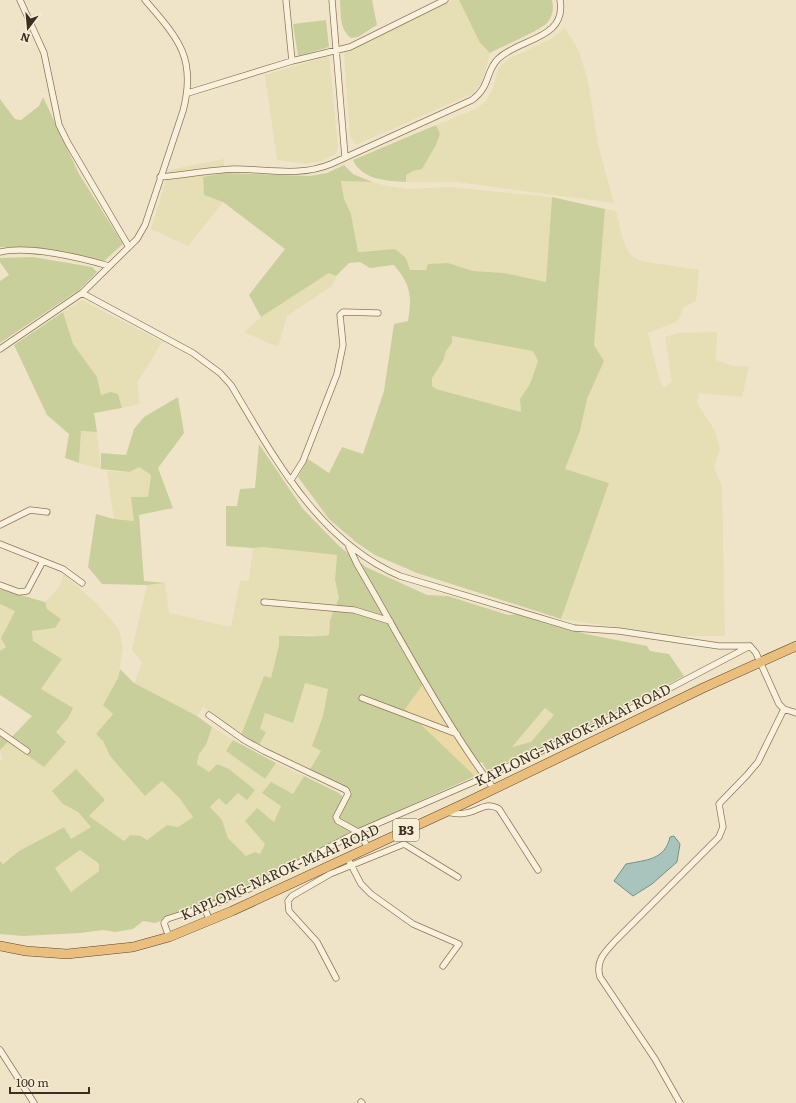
<svg xmlns="http://www.w3.org/2000/svg" width="796" height="1103" font-family="Literata,serif">
<style>
.farmland{fill:#e6deb5}
.green{fill:#c9cf9b;fill-rule:evenodd}
.sand{fill:#ecd9a5}
.water{fill:#a9c4bc;stroke:#6f938a}
.lines{fill:none;stroke-linecap:round;stroke-linejoin:round}
.minor-casing{stroke:#8d765c;stroke-width:7}
.trunk-casing{stroke:#5b4430;stroke-width:10}
.minor{stroke:#faf1dc;stroke-width:5.5}
.trunk{stroke:#eabe7c;stroke-width:9}
.labels{text-anchor:middle;stroke-width:3;stroke-linejoin:round;paint-order:stroke}
.shield{fill:#f7eed8;stroke:#756857;stroke-width:1}
.shield-label{font-size:13px;font-weight:bold;fill:#3d2e20}
.street-label{font-size:14px;fill:#3d2e20;stroke:#f7eed8}
</style>
<rect width="100%" height="100%" fill="#f0e4c8"/>
<!-- farmland -->
<path class="farmland" d="M453,0H459L480,43L490,53L482,82L474,93L356,145L350,136L344,53Z
M565,28L579,51L588,81L598,145L614,203L456,182H406V175L413,171L422,169L436,145L440,134L436,125L476,109L486,101L493,89L497,72L501,65L510,58L551,39Z
M329,56L338,147L336,154L322,161L306,164L277,160L265,75Z
M224,159V173L203,177L204,195L223,202L188,246L151,229L169,170Z
M341,181L372,182L387,186L408,189L449,187L552,197L546,282L504,273L473,271L448,263L426,270H410L406,258L374,250L358,252L351,214L344,199Z
M605,209L616,211L624,243L630,255L641,261L699,270L696,301L684,307L678,321L648,333L659,378L664,388L672,382L665,337L679,333L717,332L716,360L732,366H749L742,397L699,393L697,403L715,431L720,449L714,467L722,486L725,636H678L561,619L609,483L565,469L580,431L587,399L604,361L594,345Z
M329,273L336,276L332,286L287,316L278,347L244,332L261,317Z
M82,300L162,342L137,383L140,404L122,408L118,394L101,395L97,377L73,344L63,312Z
M452,336L533,350L538,361L530,384L520,399L521,412L436,389L432,386V378L443,361L446,351L452,343Z
M81,431L97,432L101,469L79,463Z
M139,467L151,475L148,497L135,521L114,519L107,471L130,472Z
M262,547L337,555L335,580L339,598L330,620L329,635L321,636L297,635L279,636V645L271,678L264,676L241,735L203,707L197,716L134,683L142,663L132,650L147,585L165,583L169,613L231,627L240,581L249,580L253,548Z
M64,574L98,605L119,629L123,648L118,678L103,705L113,714L96,734L103,741L110,756L145,796L162,781L180,799L193,817L178,827L167,825L147,840L124,841L89,816L63,804L78,812L91,827L71,839L63,827L19,851L2,864L0,861V761L2,760L0,750L8,742L56,732L68,718L41,689L62,659L33,641L32,631L55,628L61,619L47,609L45,602L60,586Z
M0,604L15,610L1,638L6,647L0,651Z
M305,683L329,689L323,716L321,751L309,771L284,760L259,745L265,732L260,729L265,713Z
M546,708L554,715L531,743L511,747Z
M212,727L233,740L226,751L265,779L276,763L304,776L293,794L262,793L281,806L274,822L245,821L266,844L260,854L255,852L246,856L228,838L222,820L210,807L219,798L226,805L238,793L254,790L229,769L217,764L209,772L197,764L199,754L206,745Z
M80,850L99,865V871L71,892L55,868Z"/>
<!-- green -->
<path class="green" d="M340,0H372L377,25L358,37L351,38C339,29 341,14 340,0Z
M459,0H552C554,8 553,16 547,23C541,30 501,47 490,53L480,43Z
M326,20L329,47L298,56L293,24Z
M43,97L79,174L123,244L104,261L31,247H0V99L15,119L21,120L39,106Z
M436,125L440,134L436,145L422,169L413,171L406,175V182C387,181 362,180 353,160Z
M344,165L353,174L372,182L341,181L344,199L351,214L358,252L395,249L406,258L410,270H426L428,264L448,263L473,271L504,273L546,282L552,197L605,209L594,345L604,361L587,399L580,431L565,469L609,483L561,619L417,573L375,555L357,543L329,519L298,477L308,459L329,473L342,447L363,454L384,391L394,324L408,321C412,296 411,285 394,265L370,268L360,262L349,263L336,276L329,273L261,317L249,295L285,249L223,202L204,195L203,177L224,173L310,176L327,173ZM452,336L533,351L538,361L530,384L520,399L521,412L436,389L432,386V378L443,361L446,351L452,343Z
M33,257L92,267L97,272L79,290L0,343V281L9,275L0,262V258Z
M63,312L73,344L97,377L101,395L111,392L118,394L122,408L94,413L97,432L81,431L79,463L65,458L69,434L47,415L14,345Z
M178,397L184,433L158,468L173,508L139,515L144,581L165,583L147,585L102,584L88,567L96,514L114,519L134,521L131,497H148L151,475L139,467L130,472L101,469V453L126,455L134,429L144,417Z
M259,444L303,509L340,547L366,567L427,595L448,596L508,615L517,614L586,634L647,646L650,651L669,654L684,676L594,722L487,771L482,762L474,764L405,709L475,776L358,829L340,820V817L352,792L309,771L321,751L312,746L323,716L328,689L305,683L293,723L265,713L260,729L266,732L259,745L241,735L264,676L271,678L279,645V636C296,635 313,638 329,635L330,620L339,598L335,580L337,555L262,547L253,548L226,546V506H237L240,489L255,488ZM545,708L554,715L531,742L512,747Z
M0,589L45,602L47,609L61,619L55,628L32,631L33,641L62,659L41,689L73,708L68,718L56,732L66,742L44,767L8,742L0,750V737L8,741L32,716L0,695V651L6,647L1,638L15,611L0,604Z
M120,669L134,683L197,716L212,727L206,745L199,754L197,764L209,772L217,764L229,769L255,790L247,800L238,793L226,805L219,798L210,807L222,820L228,838L246,856L255,852L260,854L265,844L245,821L257,808L274,822L281,806L262,793L271,782L293,794L304,776L339,793L343,797L334,819L336,824L352,832L220,900L155,923L143,921L133,929L115,932L103,930L80,933L23,936L0,934V861L3,864L19,851L64,827L71,839L91,827L78,812L63,804L52,791L76,769L105,800L89,816L124,841L130,835L141,836L147,840L167,825L178,827L193,817L180,799L162,781L145,796L110,756L103,741L96,734L113,714L103,705L118,678ZM80,850L99,864V871L71,892L55,868Z
M233,740L276,763L265,779L226,751Z"/>
<!-- sand -->
<path class="sand" d="M424,683L474,764L479,774L475,776L405,709Z"/>
<!-- water -->
<path class="water" d="M674,836L680,844L677,862L652,884L633,896L614,881L626,864C646,860 665,860 670,837Z"/>
<g class="lines">
<defs>
<path id="minor" d="M20,0L44,53L59,125L68,143L129,247
M286,0L292,61
M332,0L345,157
M188,93L292,61L350,47L445,0
M160,177C184,175 209,170 234,169C267,169 300,177 331,164L472,100C491,86 485,72 498,59C519,38 567,40 560,0
M0,252C28,245 81,258 109,266
M82,293L193,353L220,373L231,385C274,457 318,541 400,576L574,628L619,631L719,646H750L756,653L779,704L784,709L796,713
M0,349L82,293L137,239L145,225L183,111C197,58 178,38 145,0
M291,480L303,461L337,374L343,345L340,315L343,312L378,313
M0,525L30,510L47,512
M0,544L63,569L82,583
M349,547L357,564C401,639 442,719 494,789
M0,585L19,592L27,591L43,561
M264,602L354,610L390,621
M362,698L457,734
M209,715L244,740L264,751L346,790L348,794L336,817L338,821L358,832L368,847
M0,732L27,751
M446,812C453,813 459,815 466,813C478,811 487,801 499,809L538,870
M347,857L361,884L371,894L413,924L459,944L443,966
M204,907L210,921
M169,937L164,923L167,919L220,902L251,888L358,832L485,777L611,719L750,646
M336,978L317,942L289,911L288,901L292,896L330,874L404,844L458,877
M0,1050L34,1103
M361,1102L362,1103
M680,1103L655,1059L600,977C595,960 606,951 616,940L719,837L723,827L719,804L747,775L758,762L784,709"/>
<path id="trunk" d="M0,946L26,951L67,954L133,947L169,937L232,911L461,805L703,688L796,646"/>
</defs>
<!-- minor casing -->
<use href="#minor" class="minor-casing"/>
<!-- trunk casing -->
<use href="#trunk" class="trunk-casing"/>
<!-- minor -->
<use href="#minor" class="minor"/>
<!-- trunk -->
<use href="#trunk" class="trunk"/>
</g>
<g class="labels">
<!-- shield labels -->
<rect class="shield" x="393" y="819" width="26" height="22" rx="3"/>
<g class="shield-label">
<text x="406" y="835">B3</text>
</g>
<!-- street labels -->
<g class="street-label">
<text transform="translate(573 735) rotate(-26)" y="5">KAPLONG-NAROK-MAAI ROAD</text>
<text transform="translate(280 872) rotate(-24)" y="5">KAPLONG-NAROK-MAAI ROAD</text>
</g>
</g>
<!-- north arrow -->
<g transform="translate(28 28) rotate(196)" stroke="#f7eed8" stroke-width="3" paint-order="stroke">
<path d="M0-3L7 15L0 10L-7 15Z" fill="#3d2e20"/>
<text y="-6" font-size="11" font-weight="bold" text-anchor="middle" fill="#3d2e20">N</text>
</g>
<!-- scale -->
<path d="M10 1087v6h79v-6" fill="none" stroke="#3d2e20" stroke-width="2"/>
<text x="16" y="1087" font-size="12" fill="#3d2e20" stroke="#f7eed8" stroke-width="3" paint-order="stroke">100 m</text>
</svg>
